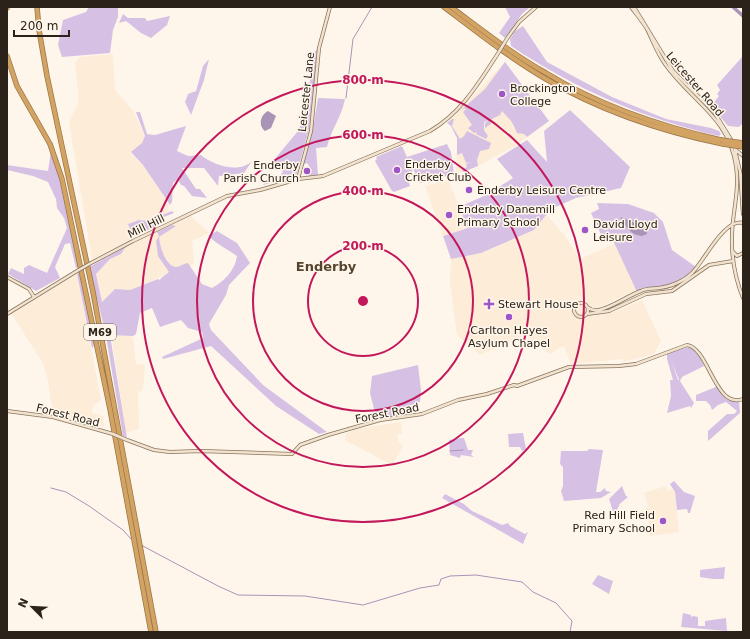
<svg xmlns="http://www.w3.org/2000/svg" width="750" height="639" font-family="'DejaVu Sans',sans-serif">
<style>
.built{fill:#fcecd8}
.green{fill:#d6c1e5}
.water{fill:#a993b7}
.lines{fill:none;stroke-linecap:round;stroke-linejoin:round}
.stream{stroke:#a993b7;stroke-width:1}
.river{stroke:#a993b7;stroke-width:3.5}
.secondary-casing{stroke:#88755c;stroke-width:4}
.highway-casing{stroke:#987649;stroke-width:5.5}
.secondary{stroke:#f2e3d0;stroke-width:2.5}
.highway{stroke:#d3a363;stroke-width:4}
.secondary-bridge-casing{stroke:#88755c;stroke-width:4;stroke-linecap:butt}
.highway-bridge-casing{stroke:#987649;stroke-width:5.5;stroke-linecap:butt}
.secondary-bridge{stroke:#f2e3d0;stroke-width:2.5}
.highway-bridge{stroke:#d3a363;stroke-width:4}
.ring{fill:none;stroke:#c2185b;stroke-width:2}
.poi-dot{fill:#9e55c8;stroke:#fff6eb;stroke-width:1.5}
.labels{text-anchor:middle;stroke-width:3;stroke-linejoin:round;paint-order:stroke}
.shield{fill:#fff6eb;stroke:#6b6258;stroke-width:1}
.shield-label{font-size:10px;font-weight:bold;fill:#2b2319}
.street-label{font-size:11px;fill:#2b2319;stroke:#fff6eb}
.poi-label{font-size:11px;fill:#2b2319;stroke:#fff6eb;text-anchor:start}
.quarter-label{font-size:13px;font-weight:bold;fill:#55432c;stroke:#fff6eb}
.centre{fill:#c2185b;stroke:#fff6eb;stroke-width:2}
.ring-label{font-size:12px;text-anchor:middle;font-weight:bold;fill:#c2185b;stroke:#fff6eb;stroke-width:3;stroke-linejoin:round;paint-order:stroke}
</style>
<rect width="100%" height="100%" fill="#fff6eb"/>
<!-- built -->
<path class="built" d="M113,54L115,90L134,112L145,137L143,143L130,153L143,165L169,205L167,209L170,211L146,221L139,220L129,224L132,233L136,238L92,259L69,122L78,104V91L75,63L80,57Z
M505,62L549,121L515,146L478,166L456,174L457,138L451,126L447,123Z
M448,180L468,228L443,236L425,186Z
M190,215L209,233L192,241L194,264L167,273L152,281L130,290L124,289L102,302L96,274L110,259L121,254L125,248L131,244Z
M547,215L565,236L580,259L616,243L636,290L600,307V315L617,311L642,300L661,341L654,354L623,362V359L571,364L564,346L549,354L542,347L532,346L527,334L480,355L457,335L450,282L451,259L481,253L496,247L534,230Z
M77,274L101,400L93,406L92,413L103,416L104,427L92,425V423L53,415L48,381L43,363L11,313Z
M111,332L133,337L136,364L145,365L143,389L138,393L139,429L126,433Z
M401,422L402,434H398V441L403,446L392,465L345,440L346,434L355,429Z
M666,486L667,491L671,490V488L675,492L679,532L650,536L646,508L649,507L644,493Z"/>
<!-- green -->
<path class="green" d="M89,7H118V17L113,30L110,53L62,57L58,45L63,20L86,12Z
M505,7H530L522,14L505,38L499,33L510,17Z
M123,14L128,18H145L147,21L170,16L167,25L151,38L141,33L126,21L119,23Z
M523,26L547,62L612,97L666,119L711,128L719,131L721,134L719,136C644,119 575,89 511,46L510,39L515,31Z
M317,49L314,93L309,129L296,177L263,185L266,180L280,176L283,172L273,161L298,131L304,118L311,74L309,65L310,58Z
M743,56V123L739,127L728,126L711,106L719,96L717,94L720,90L717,85Z
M209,59L204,80L191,115L185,102L188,94L196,91L203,66Z
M505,62L549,121L527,137L524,134L517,133C512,120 510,120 502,111L500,115L490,120L491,124L485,128V123L488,120L484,122V130L488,136L486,139L476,134L477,132L474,133L468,128L472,125L463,112L466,109L465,108L460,111L485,89Z
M318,98L345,99C342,116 331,130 327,147L316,148L318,175L305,177L311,169L307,163L302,165L314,122Z
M570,110L630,167L621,188L576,198L551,209L534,230L481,253L451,259L443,236L468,228L459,207L486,195L513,178L497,159L527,140L547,162L544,131Z
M136,112H140L147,134L155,135L186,126L177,151L188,156L201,155C213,165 239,174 252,161L244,173L219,176L218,186L204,168H182L196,189H200L207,198L192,196L184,186L181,185L178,179L173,183L172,202L170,205L143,165L131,152L142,143L145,136Z
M452,119H454L452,126L460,139L464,136L471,140L464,136L467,131L491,143L489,149L480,151L477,160L478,166L463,172L462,170L467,167L466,164L472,162L466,163L462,153L457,155V138L451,126L447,123Z
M447,144L451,152L454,174L420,183L413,169L408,180L410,186L394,192L392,191L375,161L377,159L376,157L402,146L407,157Z
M51,151L58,172L80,267L76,268L70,243L65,244L55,267L60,278L36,291L8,274L11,268L24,274V268L29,265L47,273L67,228L64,218L57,208L56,199L48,182L33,176L7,170V165L48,171Z
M597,203L628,204L654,213L663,222L672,250L696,267C687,277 675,284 661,287C653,288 645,288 637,292L611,236L603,239L591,213L599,209Z
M172,211L174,213L156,220L159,225L136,235L132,233L128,224L139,220L147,221Z
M172,225L176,226L159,237C160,246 165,266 176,267C180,267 184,263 188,263L202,284L212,288C224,281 235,271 237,256C227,249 217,244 208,236L217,231L237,243L250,263L229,285L226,295L209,324L211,330L263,385L327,432L319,434L276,406L211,346L163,359L162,357L203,338L202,332L188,328L181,320L160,327L152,308L140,313L136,334L133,336L110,335L127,438L123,436L105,331L89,267L131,244L125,248L121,254L110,259L96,274L102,302L115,289L130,290L158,279L160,280L161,278L169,272L158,256L156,241L159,236L157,232Z
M81,271L95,344L92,348L77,274Z
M689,347C697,349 701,359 704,366L682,377L680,381L694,403L691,408L690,406L667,413L671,396L670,380H679L671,360L678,380H673L667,359V353Z
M418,365L421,390L420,402L402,408L403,417L377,421L370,393L372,376Z
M718,386L731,399L739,400L740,413L708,441V431L727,414H734L737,411L726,402L718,405L712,410L710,405L706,401H696V395Z
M523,433L526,449L522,451L520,447H509L508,434Z
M461,438H464L468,450H473L471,455L474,457L461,455L460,458L450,455L449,440Z
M589,449L603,450L596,492H600L605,488L606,491L611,492L601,498L564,501L561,491L563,486V467L560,464L561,451H587Z
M674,481L684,492L695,496L690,513H688L687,509L677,510L675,492L670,484Z
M622,486L626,496L628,497L616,507L620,504L617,510L618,513L614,514L609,499Z
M445,494L464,504L472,511L502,525L508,523L510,526L525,534L528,532L523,544L442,498Z
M725,567L724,579H713L700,577V570Z
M598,575L613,581L609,594L592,584Z
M683,613L691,615V617L693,616L698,617V626H705V621L726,618L727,631L681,627Z"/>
<!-- water -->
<path class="water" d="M268,111L276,116L271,128L265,131C258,126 260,115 268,111Z
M620,217C629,220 637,224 646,228L647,234L642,236C630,235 626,226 620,217Z"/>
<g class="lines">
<!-- stream -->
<path class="stream" d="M732,7L733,8
M346,98L353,39L372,7
M450,451L463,450
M51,488L66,492L89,506L123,530L131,539
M141,545L218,586L238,595L305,596L363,605L420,588L439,585L441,579L450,576L476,575L522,582L533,592L556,603L572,621L570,632"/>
<!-- river -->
<path class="river" d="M733,7L743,16"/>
<defs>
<path id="secondary" d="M631,7C636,14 642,21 647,29C653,41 657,53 665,64C691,101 729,117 736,166C739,185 735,203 733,221C730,247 733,273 743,298
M634,7L673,71L714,112L732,141
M508,37L519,22L536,7
M734,146L743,184
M736,150L743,156
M740,171L743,214
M298,179L311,131L319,48L330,7
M733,252L737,256L743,253
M91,263L133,241L227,196L260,190L298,179L323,176L430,131C461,113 478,84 497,55
M7,277L29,289L34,297
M574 310a7 7 0 1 1 14 0a7 7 0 1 1-14 0Z
M587,307C591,310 594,311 599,310C613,307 627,296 641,291C647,288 653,289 659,288C670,287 684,281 692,273C703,263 724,218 743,223
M7,314L77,271
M587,314L609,311L646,294L672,291L709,265L733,261
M7,411L53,417L113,434
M127,440L154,450L170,452L200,451L292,454L300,445L328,435L380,420L422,414L458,400L487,394L514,385L517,386L569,367L619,366L636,364L687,345C709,348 715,410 743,399"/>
<path id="highway" d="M37,7L39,30L47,76L93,292L156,632
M444,7C477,32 510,58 546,79C601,111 660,131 723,144
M451,7C482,30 512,54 546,73C600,106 659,126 721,140
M7,8V7
M7,56L17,86L50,144L62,179L110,409L151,632"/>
</defs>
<!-- secondary casing -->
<use href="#secondary" class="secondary-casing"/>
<!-- highway casing -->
<use href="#highway" class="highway-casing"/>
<!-- secondary -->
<use href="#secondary" class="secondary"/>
<!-- highway -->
<use href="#highway" class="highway"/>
<defs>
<path id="secondary-bridge" d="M497,55L508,37
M77,271L91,263
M113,434L127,440"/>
<path id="highway-bridge" d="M721,140L743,143
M723,144L743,147"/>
</defs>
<!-- secondary-bridge casing -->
<use href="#secondary-bridge" class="secondary-bridge-casing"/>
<!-- highway-bridge casing -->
<use href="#highway-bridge" class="highway-bridge-casing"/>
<!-- secondary-bridge -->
<use href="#secondary-bridge" class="secondary-bridge"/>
<!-- highway-bridge -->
<use href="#highway-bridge" class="highway-bridge"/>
</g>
<!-- distance rings -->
<g class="ring">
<circle cx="363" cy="301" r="55"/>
<circle cx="363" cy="301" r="110"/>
<circle cx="363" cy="301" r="166"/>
<circle cx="363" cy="301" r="221"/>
</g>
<!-- markers -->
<g class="poi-dot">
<circle cx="502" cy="94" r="4"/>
<circle cx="397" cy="170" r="4"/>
<circle cx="307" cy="171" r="4"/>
<circle cx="469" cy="190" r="4"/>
<circle cx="449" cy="215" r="4"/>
<circle cx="585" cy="230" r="4"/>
<path d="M487 298h4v4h4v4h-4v4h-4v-4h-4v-4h4z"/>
<circle cx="509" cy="317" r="4"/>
<circle cx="663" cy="521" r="4"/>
</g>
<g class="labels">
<!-- shield labels -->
<rect class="shield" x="84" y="324" width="32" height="16" rx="3"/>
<g class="shield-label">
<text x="100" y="336">M69</text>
</g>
<!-- street labels -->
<g class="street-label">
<text transform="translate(695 84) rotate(49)" y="4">Leicester Road</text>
<text transform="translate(306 92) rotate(-84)" y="4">Leicester Lane</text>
<text transform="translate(146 226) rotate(-26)" y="4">Mill Hill</text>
<text transform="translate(387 413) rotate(-11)" y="4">Forest Road</text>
<text transform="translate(68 415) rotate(14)" y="4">Forest Road</text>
</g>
<!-- poi labels -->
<g class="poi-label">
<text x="510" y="92">Brockington<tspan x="510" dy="13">College</tspan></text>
<text x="405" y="168">Enderby<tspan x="405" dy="13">Cricket Club</tspan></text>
<text x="299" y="169" text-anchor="end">Enderby<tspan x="299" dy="13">Parish Church</tspan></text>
<text x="477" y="194">Enderby Leisure Centre</text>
<text x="457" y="213">Enderby Danemill<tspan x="457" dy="13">Primary School</tspan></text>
<text x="593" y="228">David Lloyd<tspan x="593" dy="13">Leisure</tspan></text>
<text x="498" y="308">Stewart House</text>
<text x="509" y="334" text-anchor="middle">Carlton Hayes<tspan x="509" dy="13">Asylum Chapel</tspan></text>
<text x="655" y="519" text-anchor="end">Red Hill Field<tspan x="655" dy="13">Primary School</tspan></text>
</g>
<!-- quarter labels -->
<g class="quarter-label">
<text x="326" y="271">Enderby</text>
</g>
</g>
<circle cx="363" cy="301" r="6" class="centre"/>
<g class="ring-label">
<text x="363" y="84">800 m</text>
<text x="363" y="139">600 m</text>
<text x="363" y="195">400 m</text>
<text x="363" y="250">200 m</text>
</g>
<!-- border -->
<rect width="750" height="639" fill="none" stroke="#2b2319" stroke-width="16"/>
<!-- north arrow -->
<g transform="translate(32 607) rotate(294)" stroke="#fff6eb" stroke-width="3" paint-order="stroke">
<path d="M0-3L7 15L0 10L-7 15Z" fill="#2b2319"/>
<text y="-6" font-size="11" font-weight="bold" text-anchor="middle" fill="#2b2319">N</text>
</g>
<!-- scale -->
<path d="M14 30v6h55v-6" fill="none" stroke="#2b2319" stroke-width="2"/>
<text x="20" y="30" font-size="12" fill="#2b2319" stroke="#fff6eb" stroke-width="3" paint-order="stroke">200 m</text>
</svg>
